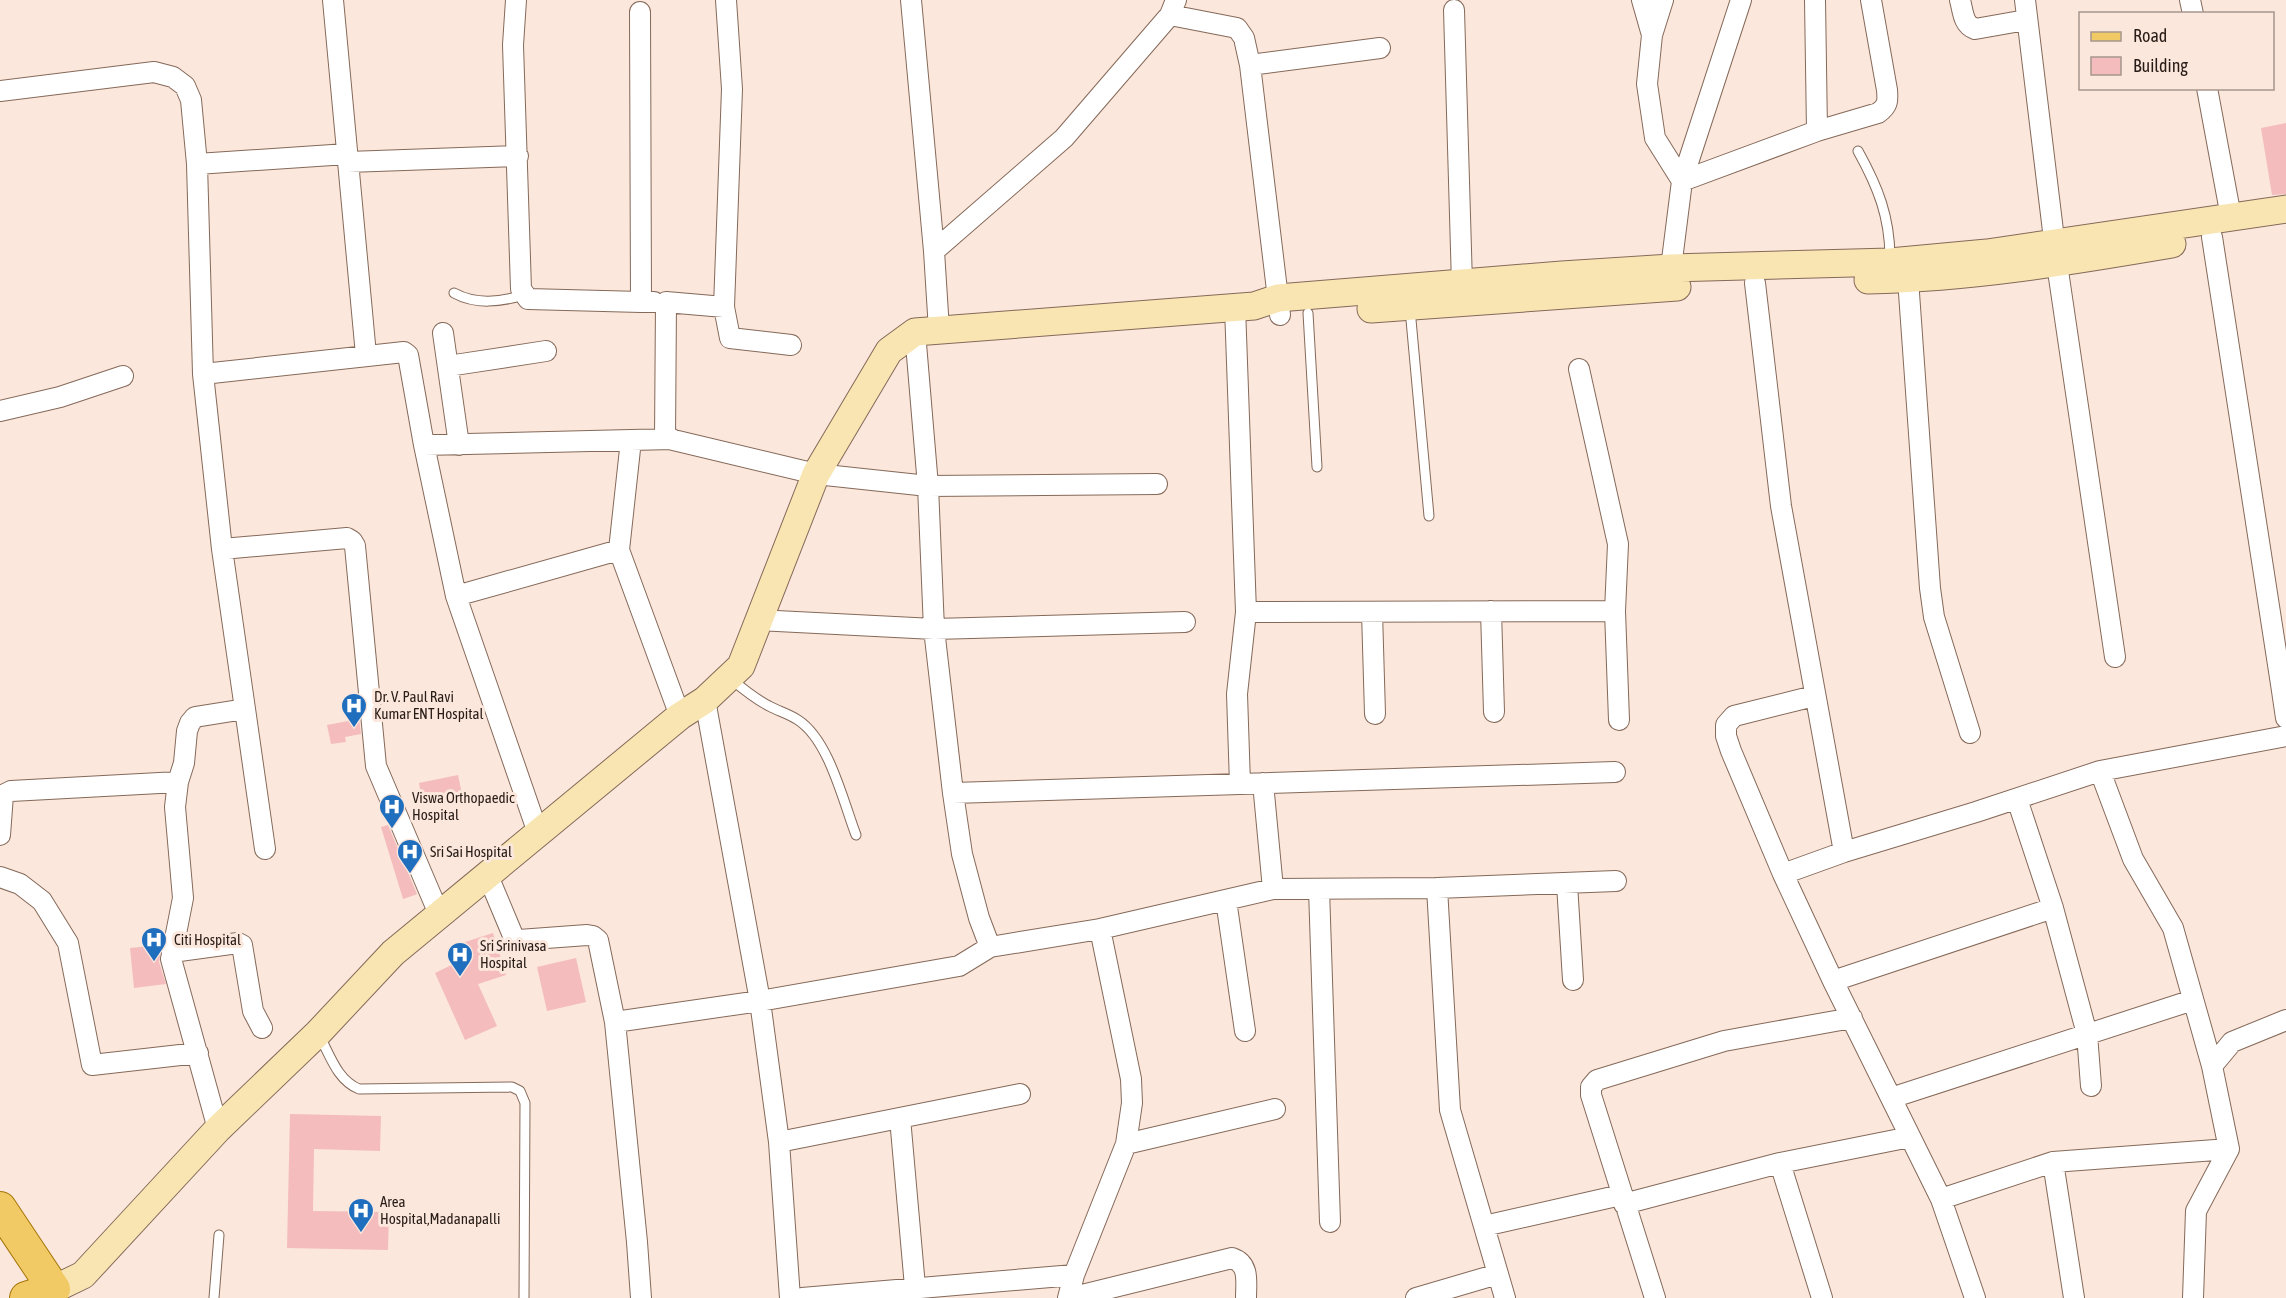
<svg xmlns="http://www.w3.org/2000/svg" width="2286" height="1298" font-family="'Asap Condensed',sans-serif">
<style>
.building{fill:#f4bcbd}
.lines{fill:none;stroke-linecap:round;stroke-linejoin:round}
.lane-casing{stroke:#856959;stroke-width:11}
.street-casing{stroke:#856959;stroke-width:22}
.secondary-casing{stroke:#856959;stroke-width:29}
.primary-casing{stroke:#a47608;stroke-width:34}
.lane{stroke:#fff;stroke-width:9}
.street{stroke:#fff;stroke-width:20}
.secondary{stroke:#f8e5b2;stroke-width:27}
.primary{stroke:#f1ca66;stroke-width:32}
.labels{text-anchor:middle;stroke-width:6;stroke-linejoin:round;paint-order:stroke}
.poi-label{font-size:15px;fill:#281c16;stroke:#fbe7dc;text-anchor:start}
</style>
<rect width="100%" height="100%" fill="#fbe7dc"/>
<!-- building -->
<path class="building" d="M2286,123V194L2272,195L2261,128Z
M359,719L361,734L345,737L346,742L331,744L327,725Z
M458,775L462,794L422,802L419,783Z
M388,825L417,894L415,895L403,899L381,827Z
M493,933L506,975L478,984L497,1026L465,1040L435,973L470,956L465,942Z
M162,945L159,962L166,984L134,988L130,948Z
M576,958L586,1002L547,1011L537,967Z
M290,1114L381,1116L380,1151L314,1149L313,1211L389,1212L388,1250L287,1248Z"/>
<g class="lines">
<defs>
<path id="lane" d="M1858,151C1878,187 1890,217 1890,259
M454,293C476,305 500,302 524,295
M1410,309L1429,516
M1308,313L1317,467
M731,679C743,689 755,699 769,706C778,711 789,714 798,720C829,740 843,801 856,835
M319,1035C330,1055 337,1080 359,1089L512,1087L520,1091L525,1103L524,1298
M214,1298L219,1235"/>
<path id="street" d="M333,0L366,355
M516,0L513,45L521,289L528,299L641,302
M911,0L934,251L939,330
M1642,0L1652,35
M1663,0L1652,35L1647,84L1655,138L1682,181
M1960,0C1963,11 1963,25 1975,29L2026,20
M2025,0L2057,264L2115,657
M2190,0L2193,14
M1454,10L1462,284
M640,12L641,302H654
M1170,15L1237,28L1244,38L1250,65L1280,315
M1250,65L1380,48
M2207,88L2231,217
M0,91L154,72L173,77L185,86L191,100L197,164L203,374L222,549L245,709L195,717L190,723L187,731L184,763L178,782L175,807L183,898L171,959L218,1129
M1817,131L1878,113C1888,106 1888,101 1887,90L1871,0
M348,162L518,156
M197,164L347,154
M1682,181L1741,0
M2212,237L2281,684L2286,683
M934,251L1064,138L1170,15L1176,0
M1671,268L1682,181L1817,131L1815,0
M1908,279L1930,588L1934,617L1970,733
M1755,283L1781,506L1844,852L1976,812L2100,771L2286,736
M724,307L732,89L726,0
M1235,307L1246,612L1237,694L1240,784
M915,332L928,486L934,629L953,793L962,854L979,918L990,947L1100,929
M443,333L459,445
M791,345L730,338L724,307L666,302L665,438L816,474L928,486L1157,484
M448,366L546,351
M1579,369L1618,544L1615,611L1619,720
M203,374L404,352L408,355L424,445L456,596L538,833
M0,411L60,397L123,376
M424,445L672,439
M222,549L347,538L352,541L355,546L376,766L439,914
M619,550L631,440
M456,596L619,550L680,716
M1491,611L1494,712
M1246,612L1615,611
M1372,612L1375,714
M759,620L934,629L1185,622
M2281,684L2286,718
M705,700L760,1001L779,1142L790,1298
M245,709L265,849
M2100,771L2133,859L2173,928L2212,1066L2229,1149L2196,1211L2193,1298
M1263,783L1273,889L1437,888L1616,881
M953,793L1615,772
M2017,799L2053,908L2087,1034L2091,1086
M0,835L3,795L11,791L178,782
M1844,852L1783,874L1833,981L1891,1098
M1783,874L1731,751L1726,736V725L1734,716L1814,696
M488,876L514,938L519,940L587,935L593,936L598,940L615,1022L637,1242L641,1298
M0,877L20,884L42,901L68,943L92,1065L198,1053
M1567,884L1573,980
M1437,888L1450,1110L1505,1298
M1319,889L1330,1222
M1226,900L1245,1031
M172,952L238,943L242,945L253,1011L262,1028
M1833,981L2053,908
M615,1022L760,1001L959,966L990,947
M2212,1066L2232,1042L2286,1020
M900,1118L916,1298
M779,1142L1020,1094
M1126,1144L1275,1109
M2053,1162L2074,1298
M1780,1163L1822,1298
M1941,1199L1891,1098L2193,1000
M1624,1204L1780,1163L1910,1137
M1484,1226L1621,1195
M802,1298L1074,1275
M1068,1298L1074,1275L1126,1144L1132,1103L1131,1079L1100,929L1273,889
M1070,1298L1232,1258C1250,1264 1246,1282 1246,1298
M1416,1298L1498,1274
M1655,1298L1591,1095V1087L1597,1080L1724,1041L1852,1018
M1975,1298L1941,1199L2053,1162L2229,1149"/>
<path id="secondary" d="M1868,280C1970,278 2072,261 2172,244
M1371,309L1677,287
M54,1289L83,1275L218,1129L318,1033L393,953L680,716L705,700L741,666L816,474L889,351L915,332L1254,306L1278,298L1562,275L1671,268L1890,262L1987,253L2286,209"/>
<path id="primary" d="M0,1208L54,1289L26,1298"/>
</defs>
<!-- lane casing -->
<use href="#lane" class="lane-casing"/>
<!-- street casing -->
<use href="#street" class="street-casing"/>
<!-- secondary casing -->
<use href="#secondary" class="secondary-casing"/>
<!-- primary casing -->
<use href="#primary" class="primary-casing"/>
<!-- lane -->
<use href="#lane" class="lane"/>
<!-- street -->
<use href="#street" class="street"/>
<!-- secondary -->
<use href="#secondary" class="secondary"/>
<!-- primary -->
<use href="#primary" class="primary"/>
</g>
<!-- icons -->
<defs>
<symbol id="hospital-pin" viewBox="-11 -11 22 30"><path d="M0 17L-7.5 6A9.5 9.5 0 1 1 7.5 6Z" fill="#206fbe" stroke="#fbe7dc"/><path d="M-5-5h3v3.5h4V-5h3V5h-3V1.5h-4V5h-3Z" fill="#fff"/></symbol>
</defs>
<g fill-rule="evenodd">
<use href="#hospital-pin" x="339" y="691" width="30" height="40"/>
<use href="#hospital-pin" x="377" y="792" width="30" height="40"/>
<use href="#hospital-pin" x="395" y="837" width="30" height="40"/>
<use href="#hospital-pin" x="139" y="925" width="30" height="40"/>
<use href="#hospital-pin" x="445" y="940" width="30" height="40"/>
<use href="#hospital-pin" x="346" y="1196" width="30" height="40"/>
</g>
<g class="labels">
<!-- poi labels -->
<g class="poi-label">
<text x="374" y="702">Dr. V. Paul Ravi<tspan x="374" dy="17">Kumar ENT Hospital</tspan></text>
<text x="412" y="803">Viswa Orthopaedic<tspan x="412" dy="17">Hospital</tspan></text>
<text x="430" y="857">Sri Sai Hospital</text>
<text x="174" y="945">Citi Hospital</text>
<text x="480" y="951">Sri Srinivasa<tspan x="480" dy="17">Hospital</tspan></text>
<text x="380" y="1207">Area<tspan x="380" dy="17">Hospital,Madanapalli</tspan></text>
</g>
</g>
<!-- legend -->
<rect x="2079" y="12" width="195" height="78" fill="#fbe7dc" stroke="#a7968d" stroke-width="1.5"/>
<rect x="2091" y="32" width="30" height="9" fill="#f1ca66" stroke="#a7968d" stroke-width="1.5"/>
<text x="2133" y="42" font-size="18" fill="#281c16">Road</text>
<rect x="2091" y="57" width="30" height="18" fill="#f4bcbd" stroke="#a7968d" stroke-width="1.5"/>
<text x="2133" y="72" font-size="18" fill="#281c16">Building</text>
</svg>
